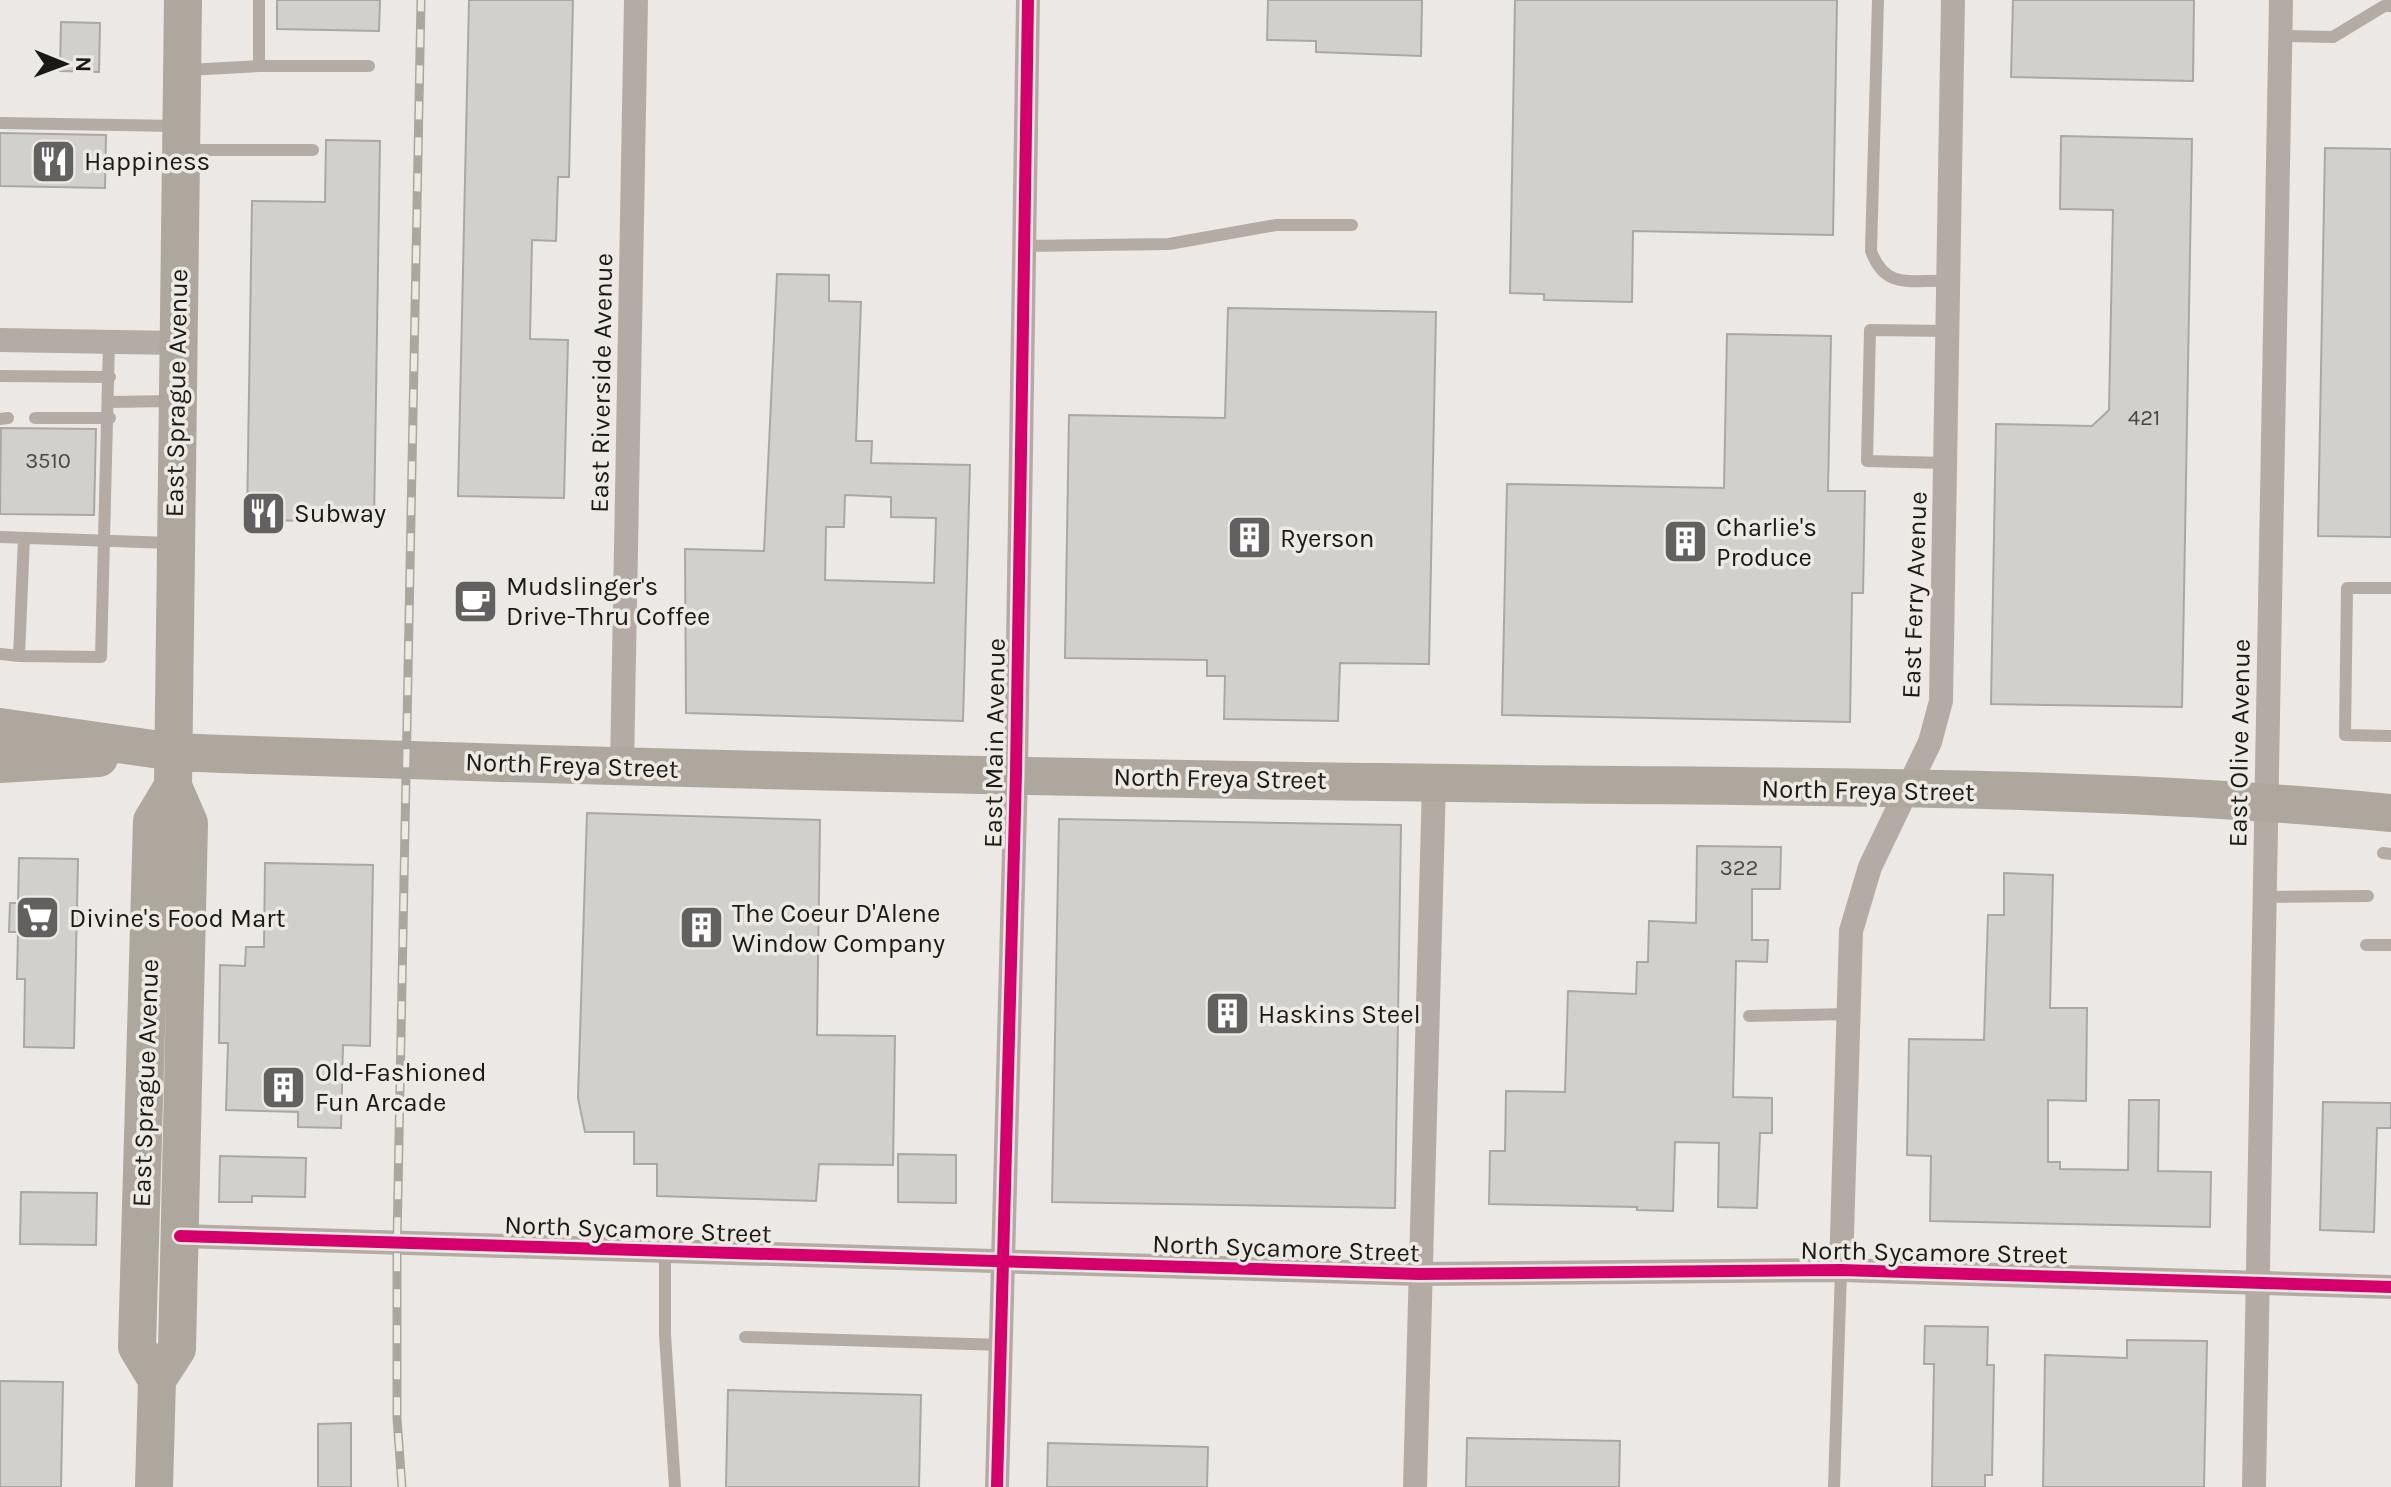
<svg xmlns="http://www.w3.org/2000/svg" width="2391" height="1487" font-family="Karla,sans-serif">
<style>
.building{fill:#d2d0cd;stroke:#aaa8a6;stroke-width:2;fill-rule:evenodd}
.lines{fill:none;stroke-linecap:round;stroke-linejoin:round}
.lane{stroke:#b4aca4;stroke-width:12}
.street{stroke:#b4aca4;stroke-width:24}
.primary{stroke:#ada79e;stroke-width:38}
.rail-casing{stroke:#aba79f;stroke-width:9}
.rail{stroke:#ede9e3;stroke-width:6;stroke-dasharray:18;stroke-linecap:butt}
.cycleway-casing{stroke:#ede9e3;stroke-width:17}
.cycleway{stroke:#d6006c;stroke-width:12}
.labels{text-anchor:middle;stroke-width:7;stroke-linejoin:round;paint-order:stroke}
.number-label{font-size:22px;fill:#484744}
.poi-label{font-size:26px;fill:#1a1917;stroke:#ede9e3;text-anchor:start}
.street-label{font-size:26px;fill:#1a1917;stroke:#ede9e3}
</style>
<rect width="100%" height="100%" fill="#ebe8e5"/>
<!-- building -->
<path class="building" d="M277,0H380L379,31L277,29Z
M469,0H573L569,177H558L556,241L532,240L530,339L568,340L564,498L458,496Z
M1268,0H1422L1421,56L1316,52V41L1267,40Z
M1515,0H1837L1833,235L1633,231L1632,302L1544,300V294L1510,293Z
M2013,0H2194L2193,81L2011,77Z
M61,22L100,23L99,72L60,71Z
M0,133L106,135L105,188L0,186Z
M2061,136L2192,139L2182,707L1991,704L1996,424L2092,426L2109,410L2113,210L2060,209Z
M326,140L380,141L374,522L247,520L252,201L325,202Z
M2325,148L2391,149V537L2318,536Z
M777,274L829,275V301L861,302L856,441H872L871,463L970,465L963,721L686,713L685,549L764,551ZM845,495L891,497V517L936,518L934,583L825,580L826,527H844Z
M1228,308L1436,312L1429,664L1340,663L1338,721L1224,719L1225,676H1207V660L1065,658L1069,415L1225,418Z
M1727,334L1831,336L1828,491H1865L1863,593H1852L1850,722L1502,715L1507,484L1724,488Z
M1,428L96,429L94,515L0,514Z
M587,813L820,820L817,1035L895,1036L893,1165L819,1164L816,1201L657,1196V1164H634V1132H585L578,1098Z
M1059,819L1401,825L1395,1208L1052,1202Z
M1697,846L1781,847L1780,889H1752V940H1768L1767,962L1736,961L1733,1097L1772,1098V1133H1760L1757,1208L1718,1207L1719,1143L1675,1142L1673,1211L1637,1210V1207L1489,1204L1490,1151H1505L1506,1091L1565,1092L1568,991L1636,994L1637,962H1648L1649,921L1696,923Z
M19,858L78,859L74,1048L24,1047L25,979H17L18,932H9L10,903H18Z
M265,863L373,865L370,1046L343,1045L341,1128L298,1127V1112L226,1110L228,1043H219L220,965L245,966L246,947H264Z
M2004,873L2053,875L2050,1008H2087L2086,1101L2048,1100V1162H2060V1169L2128,1170L2129,1100H2159L2158,1171L2211,1172L2210,1227L1930,1221L1931,1156L1907,1155L1909,1039L1984,1040L1988,915H2004Z
M2323,1102L2391,1103V1128H2377L2374,1232L2320,1230Z
M898,1154L956,1155V1203L898,1202Z
M220,1156L306,1158L305,1197L252,1196V1202H219Z
M21,1192L97,1193L96,1245L20,1244Z
M1925,1326L1988,1327L1987,1365H1994L1992,1475H1985V1487H1932L1934,1364H1924Z
M2127,1340L2207,1341L2204,1487H2043L2045,1355L2127,1358Z
M0,1381L63,1382L61,1487H0Z
M728,1390L921,1395L919,1487H726Z
M351,1423V1487H318V1424Z
M1467,1438L1620,1441L1619,1487H1466Z
M1048,1443L1208,1447L1207,1487H1047Z"/>
<g class="lines">
<!-- lane -->
<path class="lane" d="M1878,0L1871,251C1886,291 1911,279 1948,281
M2281,36L2333,37L2384,6H2391
M259,66H369
M188,70L259,66V0
M0,123L177,126
M184,150H313
M1024,246L1169,244L1276,225H1352
M0,376L110,377
M110,402L173,401
M35,418H110
M0,419L8,418
M1945,463L1867,461L1870,330L1948,331
M0,537L170,543
M24,538L19,656L101,657L109,342
M2391,588H2347L2345,735L2391,736
M0,654L19,656
M2383,853L2391,854
M2265,897L2368,896
M2366,945H2391
M1749,1016L1848,1014
M665,1253V1335L675,1487
M745,1337L1002,1345
M1834,1487L1841,1270"/>
<!-- street -->
<path class="street" d="M0,340L177,343
M622,767L636,0
M180,1236L1419,1274L1841,1270L2391,1287
M1841,1270L1851,931L1870,867L1930,742L1941,701L1953,0
M997,1487L1016,773L1028,0
M1415,1487L1434,783
M2254,1487L2281,0"/>
<!-- primary -->
<path class="primary" d="M0,727L174,752L223,754C633,768 1044,778 1454,783C1766,788 2081,783 2391,813
M0,764L99,758
M157,1380L137,1347L152,821L173,786
M154,1487L157,1380L177,1349L189,823L173,786L183,0"/>
<defs>
<path id="rail" d="M402,1487L397,1418V1242L421,0"/>
</defs>
<!-- rail casing -->
<use href="#rail" class="rail-casing"/>
<!-- rail -->
<use href="#rail" class="rail"/>
<defs>
<path id="cycleway" d="M180,1236L1419,1274L1841,1270L2391,1287
M997,1487L1016,773L1028,0"/>
</defs>
<!-- cycleway casing -->
<use href="#cycleway" class="cycleway-casing"/>
<!-- cycleway -->
<use href="#cycleway" class="cycleway"/>
</g>
<!-- icons -->
<defs>
<symbol id="restaurant-square" viewBox="-11 -11 22 22"><rect x="-9" y="-9" width="18" height="18" rx="4" fill="#63615f" stroke="#ede9e3"/><path d="M-5-6h1v4h1v-4h1v4h1v-4h1v5L-1.5 .5V6h-2V.5L-5-1ZM5-6V6H3V1.5H1.5Q1.5-4 5-6Z" fill="#fff"/></symbol>
<symbol id="building-square" viewBox="-11 -11 22 22"><rect x="-9" y="-9" width="18" height="18" rx="4" fill="#63615f" stroke="#ede9e3"/><path d="M-4-6H4V6H1V3H-1V6H-4ZM-2.5-4.3h1.7v1.8h-1.7ZM.8-4.3h1.7v1.8H.8ZM-2.5-1h1.7V.8h-1.7ZM.8-1h1.7V.8H.8Z" fill="#fff"/></symbol>
<symbol id="cafe-square" viewBox="-11 -11 22 22"><rect x="-9" y="-9" width="18" height="18" rx="4" fill="#63615f" stroke="#ede9e3"/><path d="M-5.5-4.5H6V0H3Q3 3.5 0 3.5H-2.5Q-5.5 3.5-5.5 0ZM3-3.2v2h1.7v-2ZM-6 4.5H4V6H-6Z" fill="#fff"/></symbol>
<symbol id="supermarket-square" viewBox="-11 -11 22 22"><rect x="-9" y="-9" width="18" height="18" rx="4" fill="#63615f" stroke="#ede9e3"/><path d="M-6-5.5h2.5l.6 2H6L4.5 2H-2.5L-4.4-4H-6ZM-1.5 3.2a1.3 1.3 0 1 0 .1 0ZM3 3.2a1.3 1.3 0 1 0 .1 0Z" fill="#fff"/></symbol>
</defs>
<g fill-rule="evenodd">
<use href="#restaurant-square" x="28" y="136" width="51" height="51"/>
<use href="#restaurant-square" x="238" y="488" width="51" height="51"/>
<use href="#building-square" x="1224" y="512" width="51" height="51"/>
<use href="#building-square" x="1660" y="516" width="51" height="51"/>
<use href="#cafe-square" x="450" y="576" width="51" height="51"/>
<use href="#supermarket-square" x="12" y="892" width="51" height="51"/>
<use href="#building-square" x="676" y="902" width="51" height="51"/>
<use href="#building-square" x="1202" y="988" width="51" height="51"/>
<use href="#building-square" x="258" y="1062" width="51" height="51"/>
</g>
<g class="labels">
<!-- number labels -->
<g class="number-label">
<text x="2144" y="425">421</text>
<text x="48" y="468">3510</text>
<text x="1739" y="875">322</text>
</g>
<!-- poi labels -->
<g class="poi-label">
<text x="84" y="170">Happiness</text>
<text x="294" y="522">Subway</text>
<text x="1716" y="536">Charlie's<tspan x="1716" dy="30">Produce</tspan></text>
<text x="1280" y="547">Ryerson</text>
<text x="506" y="595">Mudslinger's<tspan x="506" dy="30">Drive-Thru Coffee</tspan></text>
<text x="732" y="922">The Coeur D'Alene<tspan x="732" dy="30">Window Company</tspan></text>
<text x="69" y="927">Divine's Food Mart</text>
<text x="1258" y="1023">Haskins Steel</text>
<text x="315" y="1081">Old-Fashioned<tspan x="315" dy="30">Fun Arcade</tspan></text>
</g>
<!-- street labels -->
<g class="street-label">
<text transform="translate(601 383) rotate(-89)" y="9">East Riverside Avenue</text>
<text transform="translate(176 393) rotate(-89)" y="9">East Sprague Avenue</text>
<text transform="translate(1914 595) rotate(-88)" y="9">East Ferry Avenue</text>
<text transform="translate(994 743) rotate(-89)" y="9">East Main Avenue</text>
<text transform="translate(2239 743) rotate(-89)" y="9">East Olive Avenue</text>
<text transform="translate(572 765) rotate(2)" y="9">North Freya Street</text>
<text transform="translate(1220 778) rotate(1)" y="9">North Freya Street</text>
<text transform="translate(1868 790) rotate(1)" y="9">North Freya Street</text>
<text transform="translate(145 1083) rotate(-88)" y="9">East Sprague Avenue</text>
<text transform="translate(638 1229) rotate(2)" y="9">North Sycamore Street</text>
<text transform="translate(1286 1248) rotate(2)" y="9">North Sycamore Street</text>
<text transform="translate(1934 1252) rotate(1)" y="9">North Sycamore Street</text>
</g>
</g>
<!-- north arrow -->
<g transform="translate(64 64) rotate(91)" stroke="#ede9e3" stroke-width="6" paint-order="stroke">
<path d="M0-6L14 30L0 20L-14 30Z" fill="#1a1917"/>
<text y="-12" font-size="22" font-weight="bold" text-anchor="middle" fill="#1a1917">N</text>
</g>
</svg>
